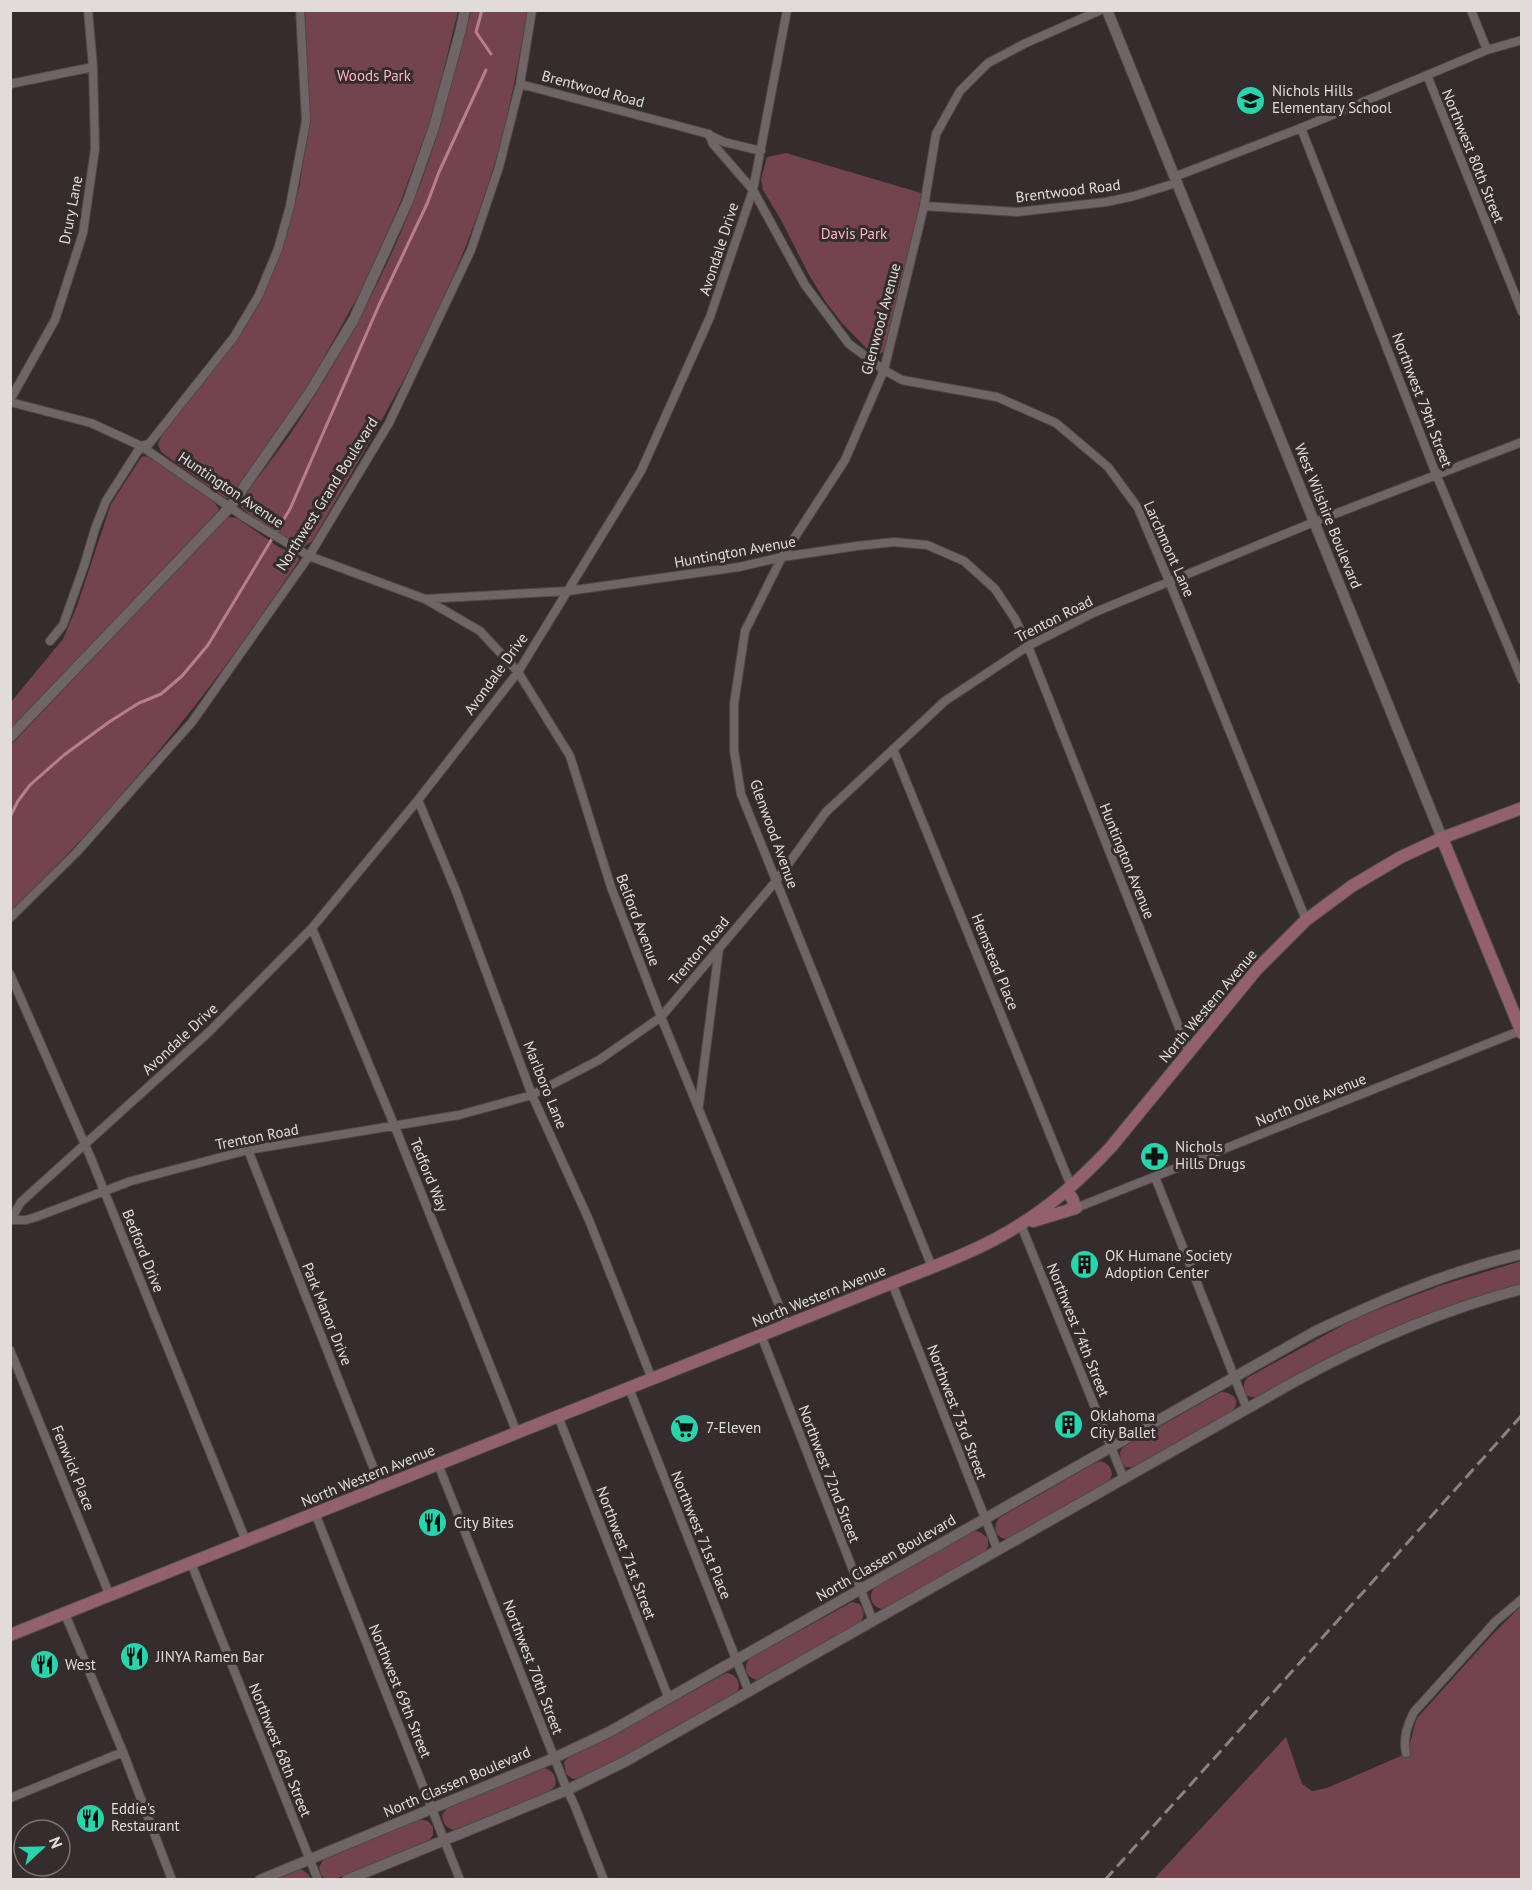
<svg xmlns="http://www.w3.org/2000/svg" width="1532" height="1890" font-family="'PT Sans',sans-serif">
<style>
.green{fill:#74444e}
.lines{fill:none;stroke-linecap:round;stroke-linejoin:round}
.stream{stroke:#b97e8b;stroke-width:3}
.minor-casing{stroke:#4f4849;stroke-width:10}
.tertiary-casing{stroke:#4f4849;stroke-width:12}
.secondary-casing{stroke:#4f4849;stroke-width:14}
.minor{stroke:#6f6567;stroke-width:8}
.tertiary{stroke:#6f6567;stroke-width:10}
.secondary{stroke:#93616e;stroke-width:12}
.rail{stroke:#8a8283;stroke-width:3;stroke-dasharray:12 6;stroke-linecap:butt}
.labels{text-anchor:middle;stroke-width:6;stroke-linejoin:round;paint-order:stroke}
.park-label{font-size:15px;fill:#feb7c4;stroke:#352c2d}
.street-label{font-size:15px;fill:#e1dbdc;stroke:#352c2d}
.poi-label{font-size:15px;fill:#e1dbdc;stroke:#352c2d;text-anchor:start}
</style>
<rect width="100%" height="100%" fill="#352c2d"/>
<!-- green -->
<path class="green" d="M305,11H458L432,117L400,203L367,280L317,370L293,409L233,493L229,498H225L161,452L158,444L163,432L246,327L261,299L283,244L299,188L310,122Z
M471,11H527C516,82 501,154 475,222C434,334 372,439 312,541L304,547L299,545L262,526L240,506L242,499C265,468 290,437 310,403C354,334 391,262 420,185C442,128 455,69 471,11Z
M786,153L921,193L918,215L886,350L880,354H872L842,323L825,301L808,273L781,220L763,190L761,179L767,157Z
M143,456L148,457C161,465 217,497 219,510L11,729V702L63,639L77,606L111,504L140,459Z
M227,517L237,518L280,548L297,554L299,560C217,685 119,807 11,911V745Z
M1521,1261V1285L1497,1292L1259,1398L1247,1396C1242,1390 1243,1384 1247,1378L1356,1318L1439,1286Z
M1221,1392C1233,1392 1241,1400 1233,1411L1135,1467H1125L1121,1463L1120,1452L1123,1447Z
M1101,1461L1107,1464C1114,1471 1113,1478 1106,1484L1011,1539C997,1540 991,1530 999,1518L1095,1463Z
M974,1531L980,1532L988,1538V1547L984,1553L884,1609C871,1608 867,1596 875,1587Z
M852,1602L859,1604C865,1610 865,1616 860,1623L759,1680C746,1679 742,1667 750,1658Z
M1521,1606V1879L1153,1880L1286,1737L1302,1784L1312,1791L1327,1788L1403,1755C1413,1746 1411,1730 1418,1717L1491,1636Z
M726,1673C738,1674 743,1686 735,1695L637,1750L582,1778L573,1779L566,1774L564,1762L571,1755L617,1733Z
M544,1768C553,1770 557,1777 555,1786L549,1792L457,1830C448,1830 443,1825 442,1815L448,1807Z
M418,1819L428,1821L433,1827V1835L428,1842L335,1879H326L321,1875L319,1867L325,1857Z
M301,1869L308,1874L311,1879L273,1880Z"/>
<g class="lines">
<!-- stream -->
<path class="stream" d="M482,10L476,32L491,54
M10,817L18,801L30,785L64,755L109,722L139,703L161,694L182,676L208,645L290,509L379,305L427,204L439,172L486,70"/>
<defs>
<path id="minor" d="M1471,10L1487,50
M1427,75L1522,312
M10,84L93,67
M520,84L705,133L724,142L761,151
M1301,128L1436,474L1522,680
M709,134L713,144L753,190L805,285L849,344L884,370L902,380L997,397L1056,423L1108,467L1138,508L1169,581L1306,920
M1174,177L1301,128L1487,50L1522,40
M924,206L1017,212L1106,202L1134,196L1176,183
M10,400L55,320L83,233L95,149L93,67L88,10
M10,402L91,423L141,446L244,517L309,556L425,599L568,591L739,567L782,557L857,546L894,542L927,545L964,561L995,589L1015,619L1028,646L1189,1053
M425,599L480,631L518,672L570,756L611,887L661,1017L787,1325
M50,641L63,625L84,566L95,529L106,501L141,446L149,444L234,337L259,295L278,249L290,206L306,121L300,10
M893,749L1071,1186
M418,800L456,891L532,1095L589,1220L652,1379
M10,918L77,852L192,722L309,556L389,423L471,250L499,167L520,84L532,10
M312,928L395,1127L517,1433
M10,974L90,1156L246,1541
M699,1105L719,948
M248,1150L381,1487
M1155,1177L1247,1409
M1076,1208L1522,1030
M12,1220H26L36,1217L131,1181L248,1150L459,1115L532,1095L599,1060L661,1017L776,881L826,812L945,701L1028,646L1093,613L1314,522L1522,442
M10,1221L21,1202L209,1032L312,928L418,800L518,672L641,471L710,317L753,190L787,10
M1021,1225L1124,1479
M932,1267L741,794L734,750V704L745,631L782,557L845,460L884,370L924,206L936,134L960,91L988,63L1026,43L1101,10
M892,1283L998,1551
M761,1335L873,1621
M10,1350L110,1596
M629,1388L749,1692
M558,1416L669,1699
M438,1464L567,1790L574,1804L604,1880
M315,1513L460,1880
M191,1563L318,1880
M65,1614L123,1752L172,1880
M1406,1753C1403,1738 1407,1726 1414,1712L1496,1621L1522,1599
M10,1798L123,1752"/>
<path id="tertiary" d="M1107,10L1442,838
M10,737L230,507L310,392L354,319L408,201L434,127L460,33L465,10
M260,1880L554,1758L609,1732L1314,1332C1381,1300 1449,1271 1522,1254
M347,1880L567,1790L626,1761L1294,1382C1367,1342 1442,1310 1522,1289"/>
<path id="secondary" d="M1442,838L1522,1033
M1033,1221L1076,1208L1072,1198L1066,1191
M10,1635L892,1283C935,1266 981,1250 1021,1224C1055,1203 1084,1176 1111,1147L1257,969L1306,920L1352,886L1401,857L1442,838L1522,808"/>
</defs>
<!-- minor casing -->
<use href="#minor" class="minor-casing"/>
<!-- tertiary casing -->
<use href="#tertiary" class="tertiary-casing"/>
<!-- secondary casing -->
<use href="#secondary" class="secondary-casing"/>
<!-- minor -->
<use href="#minor" class="minor"/>
<!-- tertiary -->
<use href="#tertiary" class="tertiary"/>
<!-- secondary -->
<use href="#secondary" class="secondary"/>
<!-- rail -->
<path class="rail" d="M1105,1880L1522,1415"/>
</g>
<!-- icons -->
<defs>
<symbol id="school-disc" viewBox="-11 -11 22 22"><circle r="9.5" fill="#27d5ad" stroke="#352c2d"/><path d="M0-5L7-2L0 1L-7-2ZM-4 1L0 2.5L4 1V4Q0 6-4 4Z" fill="#111"/></symbol>
<symbol id="pharmacy-disc" viewBox="-11 -11 22 22"><circle r="9.5" fill="#27d5ad" stroke="#352c2d"/><path d="M-2-6h4v4h4v4h-4v4h-4v-4h-4v-4h4Z" fill="#111"/></symbol>
<symbol id="building-disc" viewBox="-11 -11 22 22"><circle r="9.5" fill="#27d5ad" stroke="#352c2d"/><path d="M-4-6H4V6H1V3H-1V6H-4ZM-2.5-4.3h1.7v1.8h-1.7ZM.8-4.3h1.7v1.8H.8ZM-2.5-1h1.7V.8h-1.7ZM.8-1h1.7V.8H.8Z" fill="#111"/></symbol>
<symbol id="supermarket-disc" viewBox="-11 -11 22 22"><circle r="9.5" fill="#27d5ad" stroke="#352c2d"/><path d="M-6-5.5h2.5l.6 2H6L4.5 2H-2.5L-4.4-4H-6ZM-1.5 3.2a1.3 1.3 0 1 0 .1 0ZM3 3.2a1.3 1.3 0 1 0 .1 0Z" fill="#111"/></symbol>
<symbol id="restaurant-disc" viewBox="-11 -11 22 22"><circle r="9.5" fill="#27d5ad" stroke="#352c2d"/><path d="M-5-6h1v4h1v-4h1v4h1v-4h1v5L-1.5 .5V6h-2V.5L-5-1ZM5-6V6H3V1.5H1.5Q1.5-4 5-6Z" fill="#111"/></symbol>
</defs>
<g fill-rule="evenodd">
<use href="#school-disc" x="1234" y="84" width="33" height="33"/>
<use href="#pharmacy-disc" x="1138" y="1140" width="33" height="33"/>
<use href="#building-disc" x="1068" y="1248" width="33" height="33"/>
<use href="#building-disc" x="1052" y="1408" width="33" height="33"/>
<use href="#supermarket-disc" x="668" y="1412" width="33" height="33"/>
<use href="#restaurant-disc" x="416" y="1506" width="33" height="33"/>
<use href="#restaurant-disc" x="118" y="1640" width="33" height="33"/>
<use href="#restaurant-disc" x="28" y="1648" width="33" height="33"/>
<use href="#restaurant-disc" x="74" y="1802" width="33" height="33"/>
</g>
<g class="labels">
<!-- park labels -->
<g class="park-label">
<text x="374" y="81">Woods Park</text>
<text x="854" y="239">Davis Park</text>
</g>
<!-- street labels -->
<g class="street-label">
<text transform="translate(593 89) rotate(15)" y="5">Brentwood Road</text>
<text transform="translate(1473 156) rotate(68)" y="5">Northwest 80th Street</text>
<text transform="translate(1068 191) rotate(-7)" y="5">Brentwood Road</text>
<text transform="translate(71 210) rotate(-79)" y="5">Drury Lane</text>
<text transform="translate(719 249) rotate(-72)" y="5">Avondale Drive</text>
<text transform="translate(881 319) rotate(-75)" y="5">Glenwood Avenue</text>
<text transform="translate(1422 400) rotate(69)" y="5">Northwest 79th Street</text>
<text transform="translate(231 490) rotate(34)" y="5">Huntington Avenue</text>
<text transform="translate(327 494) rotate(-58)" y="5">Northwest Grand Boulevard</text>
<text transform="translate(1328 516) rotate(68)" y="5">West Wilshire Boulevard</text>
<text transform="translate(1169 549) rotate(66)" y="5">Larchmont Lane</text>
<text transform="translate(735 552) rotate(-10)" y="5">Huntington Avenue</text>
<text transform="translate(1054 619) rotate(-27)" y="5">Trenton Road</text>
<text transform="translate(496 674) rotate(-54)" y="5">Avondale Drive</text>
<text transform="translate(774 834) rotate(70)" y="5">Glenwood Avenue</text>
<text transform="translate(1127 861) rotate(68)" y="5">Huntington Avenue</text>
<text transform="translate(638 920) rotate(69)" y="5">Belford Avenue</text>
<text transform="translate(699 951) rotate(-50)" y="5">Trenton Road</text>
<text transform="translate(995 962) rotate(68)" y="5">Hemstead Place</text>
<text transform="translate(1208 1006) rotate(-50)" y="5">North Western Avenue</text>
<text transform="translate(180 1039) rotate(-43)" y="5">Avondale Drive</text>
<text transform="translate(545 1085) rotate(68)" y="5">Marlboro Lane</text>
<text transform="translate(1311 1100) rotate(-22)" y="5">North Olie Avenue</text>
<text transform="translate(257 1137) rotate(-11)" y="5">Trenton Road</text>
<text transform="translate(429 1175) rotate(68)" y="5">Tedford Way</text>
<text transform="translate(143 1251) rotate(68)" y="5">Bedford Drive</text>
<text transform="translate(819 1296) rotate(-22)" y="5">North Western Avenue</text>
<text transform="translate(327 1314) rotate(68)" y="5">Park Manor Drive</text>
<text transform="translate(1078 1330) rotate(68)" y="5">Northwest 74th Street</text>
<text transform="translate(957 1412) rotate(69)" y="5">Northwest 73rd Street</text>
<text transform="translate(73 1468) rotate(68)" y="5">Fenwick Place</text>
<text transform="translate(829 1474) rotate(69)" y="5">Northwest 72nd Street</text>
<text transform="translate(368 1476) rotate(-22)" y="5">North Western Avenue</text>
<text transform="translate(701 1535) rotate(68)" y="5">Northwest 71st Place</text>
<text transform="translate(626 1553) rotate(69)" y="5">Northwest 71st Street</text>
<text transform="translate(886 1558) rotate(-30)" y="5">North Classen Boulevard</text>
<text transform="translate(533 1667) rotate(69)" y="5">Northwest 70th Street</text>
<text transform="translate(400 1691) rotate(68)" y="5">Northwest 69th Street</text>
<text transform="translate(280 1750) rotate(68)" y="5">Northwest 68th Street</text>
<text transform="translate(457 1782) rotate(-23)" y="5">North Classen Boulevard</text>
</g>
<!-- poi labels -->
<g class="poi-label">
<text x="1272" y="96">Nichols Hills<tspan x="1272" dy="17">Elementary School</tspan></text>
<text x="1175" y="1152">Nichols<tspan x="1175" dy="17">Hills Drugs</tspan></text>
<text x="1105" y="1261">OK Humane Society<tspan x="1105" dy="17">Adoption Center</tspan></text>
<text x="1090" y="1421">Oklahoma<tspan x="1090" dy="17">City Ballet</tspan></text>
<text x="706" y="1433">7-Eleven</text>
<text x="454" y="1528">City Bites</text>
<text x="156" y="1662">JINYA Ramen Bar</text>
<text x="65" y="1670">West</text>
<text x="111" y="1814">Eddie's<tspan x="111" dy="17">Restaurant</tspan></text>
</g>
</g>
<!-- border -->
<rect width="1532" height="1890" fill="none" stroke="#e1dbdc" stroke-width="24"/>
<!-- north arrow -->
<g transform="translate(42 1848) rotate(68)"><circle r="28" fill="#352c2d" stroke="#7a7273" stroke-width="1.5"/>
<path d="M0-4.5L10 22L0 15L-10 22Z" fill="#27d5ad"/>
<text y="-9" font-size="16" font-weight="bold" text-anchor="middle" fill="#e1dbdc">N</text>
</g>
</svg>
